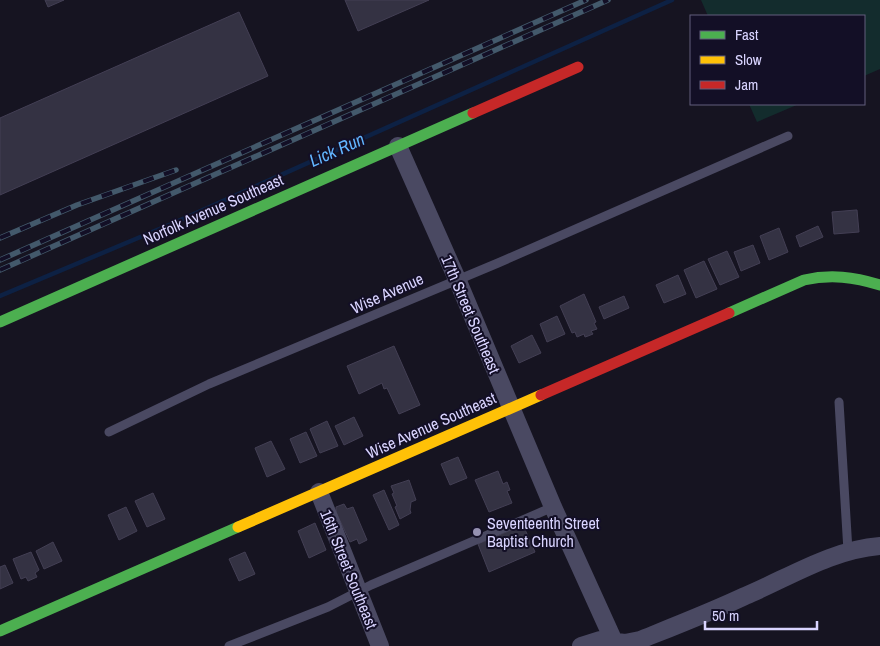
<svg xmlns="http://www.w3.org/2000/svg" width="880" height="646" font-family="'Archivo Narrow',sans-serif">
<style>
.green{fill:#132c2d}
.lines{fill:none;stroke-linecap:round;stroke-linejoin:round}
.stream{stroke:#0d2144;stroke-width:4.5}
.building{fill:#343243;stroke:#433f54}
.lane{stroke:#4a4962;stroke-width:9}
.street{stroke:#4a4962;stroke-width:18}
.fast{stroke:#4caf50;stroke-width:11}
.slow{stroke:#ffc107;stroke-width:11}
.jam{stroke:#c62828;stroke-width:11}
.rail-casing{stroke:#43596b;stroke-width:5.5}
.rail{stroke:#130f26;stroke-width:4;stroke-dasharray:11;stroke-linecap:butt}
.poi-dot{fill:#9591b1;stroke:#130f26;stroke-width:2}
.labels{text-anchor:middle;stroke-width:4;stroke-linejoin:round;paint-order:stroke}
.street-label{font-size:16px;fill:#d9d4ff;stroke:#130f26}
.poi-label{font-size:16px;fill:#d9d4ff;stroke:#130f26;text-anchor:start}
.water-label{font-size:18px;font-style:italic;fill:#62b6ff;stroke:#130f26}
</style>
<rect width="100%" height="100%" fill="#161421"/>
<!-- green -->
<path class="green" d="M701,0H880V69L864,76V16H708Z
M749,104H799L757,122Z"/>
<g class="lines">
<!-- stream -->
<path class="stream" d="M0,296L176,222L672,0"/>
</g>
<!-- building -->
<path class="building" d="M45,0H64L48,7Z
M345,0H429L358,31Z
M239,12L268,76L0,195V118Z
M856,210H857L859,232L834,234L832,212Z
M818,226L823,237L800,247L796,236Z
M779,228L788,252L769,260L760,236Z
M753,245L760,263L741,271L734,252Z
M727,251L739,277L720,285L708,259Z
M704,261L717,289L696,298L684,270Z
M678,275L686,294L664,303L656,285Z
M584,294L596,322L594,323L597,329L591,331L593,334L588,336L585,337L584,334L577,337L575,332L572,333L560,306Z
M624,296L629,308L604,319L599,307Z
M557,316L565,334L547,342L540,324Z
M532,335L541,353L519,363L511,346Z
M394,346L420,405L399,414L387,388L384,389L382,383L359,394L347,366Z
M354,417L363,436L344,445L335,426Z
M327,421L338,446L320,453L310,429Z
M306,432L317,456L300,463L290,439Z
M271,441L285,469L267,477L255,448Z
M458,457L467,478L450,485L441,464Z
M498,471L503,484L507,482L510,490L507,491L512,503L489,512L475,480Z
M409,480L416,500L411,502L410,510L411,513L400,519L395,507L397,506L392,494L394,493L391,486Z
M384,490L399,525L389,530L373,495Z
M153,493L165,519L147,527L135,501Z
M344,504L347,509L353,507L367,540L359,544L357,539L350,542L336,512V507Z
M126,507L137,531L119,540L108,515Z
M315,523L326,550L309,558L298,531Z
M523,525L535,552L489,572L478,544Z
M53,542L62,561L44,569L36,551Z
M31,552L39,570L35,573L37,577L28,581L26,577L21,579L13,559Z
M245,552L255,574L239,581L229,559Z
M5,565L13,583L0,589V567Z"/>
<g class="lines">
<!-- lane -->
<path class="lane" d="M839,402L848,551
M109,432L209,384L498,263L788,136
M229,646L328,607L371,585L553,507"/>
<!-- street -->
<path class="street" d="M398,146L457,279L553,507L616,646
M319,492L380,646
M581,646L600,640L625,643L640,640C675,626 711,612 745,596C790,577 831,550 880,546"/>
<!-- fast -->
<path class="fast" d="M729,313L804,280C831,274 854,277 880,285
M0,322L473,113
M0,631L238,527"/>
<!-- slow -->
<path class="slow" d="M238,527L541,395"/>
<!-- jam -->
<path class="jam" d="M473,113L578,67
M541,395L729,313"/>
<defs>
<path id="rail" d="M0,238L77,205L176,170
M0,260L586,0
M0,270L608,0"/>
</defs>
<!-- rail casing -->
<use href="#rail" class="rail-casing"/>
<!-- rail -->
<use href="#rail" class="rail"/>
</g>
<!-- markers -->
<circle class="poi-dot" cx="477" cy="532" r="5"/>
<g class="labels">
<!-- street labels -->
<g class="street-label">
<text transform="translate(213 209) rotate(-24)" y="6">Norfolk Avenue Southeast</text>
<text transform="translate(387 293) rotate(-24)" y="6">Wise Avenue</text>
<text transform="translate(471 314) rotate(67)" y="6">17th Street Southeast</text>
<text transform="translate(431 425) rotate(-24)" y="6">Wise Avenue Southeast</text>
<text transform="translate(349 569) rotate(68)" y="6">16th Street Southeast</text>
</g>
<!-- poi labels -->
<g class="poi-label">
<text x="487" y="529">Seventeenth Street<tspan x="487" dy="18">Baptist Church</tspan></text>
</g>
<!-- water labels -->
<g class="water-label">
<text transform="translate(337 150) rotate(-24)" y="6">Lick Run</text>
</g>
</g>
<!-- legend -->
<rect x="690" y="15" width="175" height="90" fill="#130f26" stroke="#625e7d"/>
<rect x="700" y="31" width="25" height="8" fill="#4caf50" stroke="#625e7d"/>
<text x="735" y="40" font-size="15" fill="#d9d4ff">Fast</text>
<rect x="700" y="56" width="25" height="8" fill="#ffc107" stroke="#625e7d"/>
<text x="735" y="65" font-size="15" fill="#d9d4ff">Slow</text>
<rect x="700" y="81" width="25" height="8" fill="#c62828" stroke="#625e7d"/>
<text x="735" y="90" font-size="15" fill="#d9d4ff">Jam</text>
<!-- scale -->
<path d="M705 621v8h112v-8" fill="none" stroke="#d9d4ff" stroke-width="2.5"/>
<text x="712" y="621" font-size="15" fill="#d9d4ff" stroke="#130f26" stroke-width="4" paint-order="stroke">50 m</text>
</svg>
